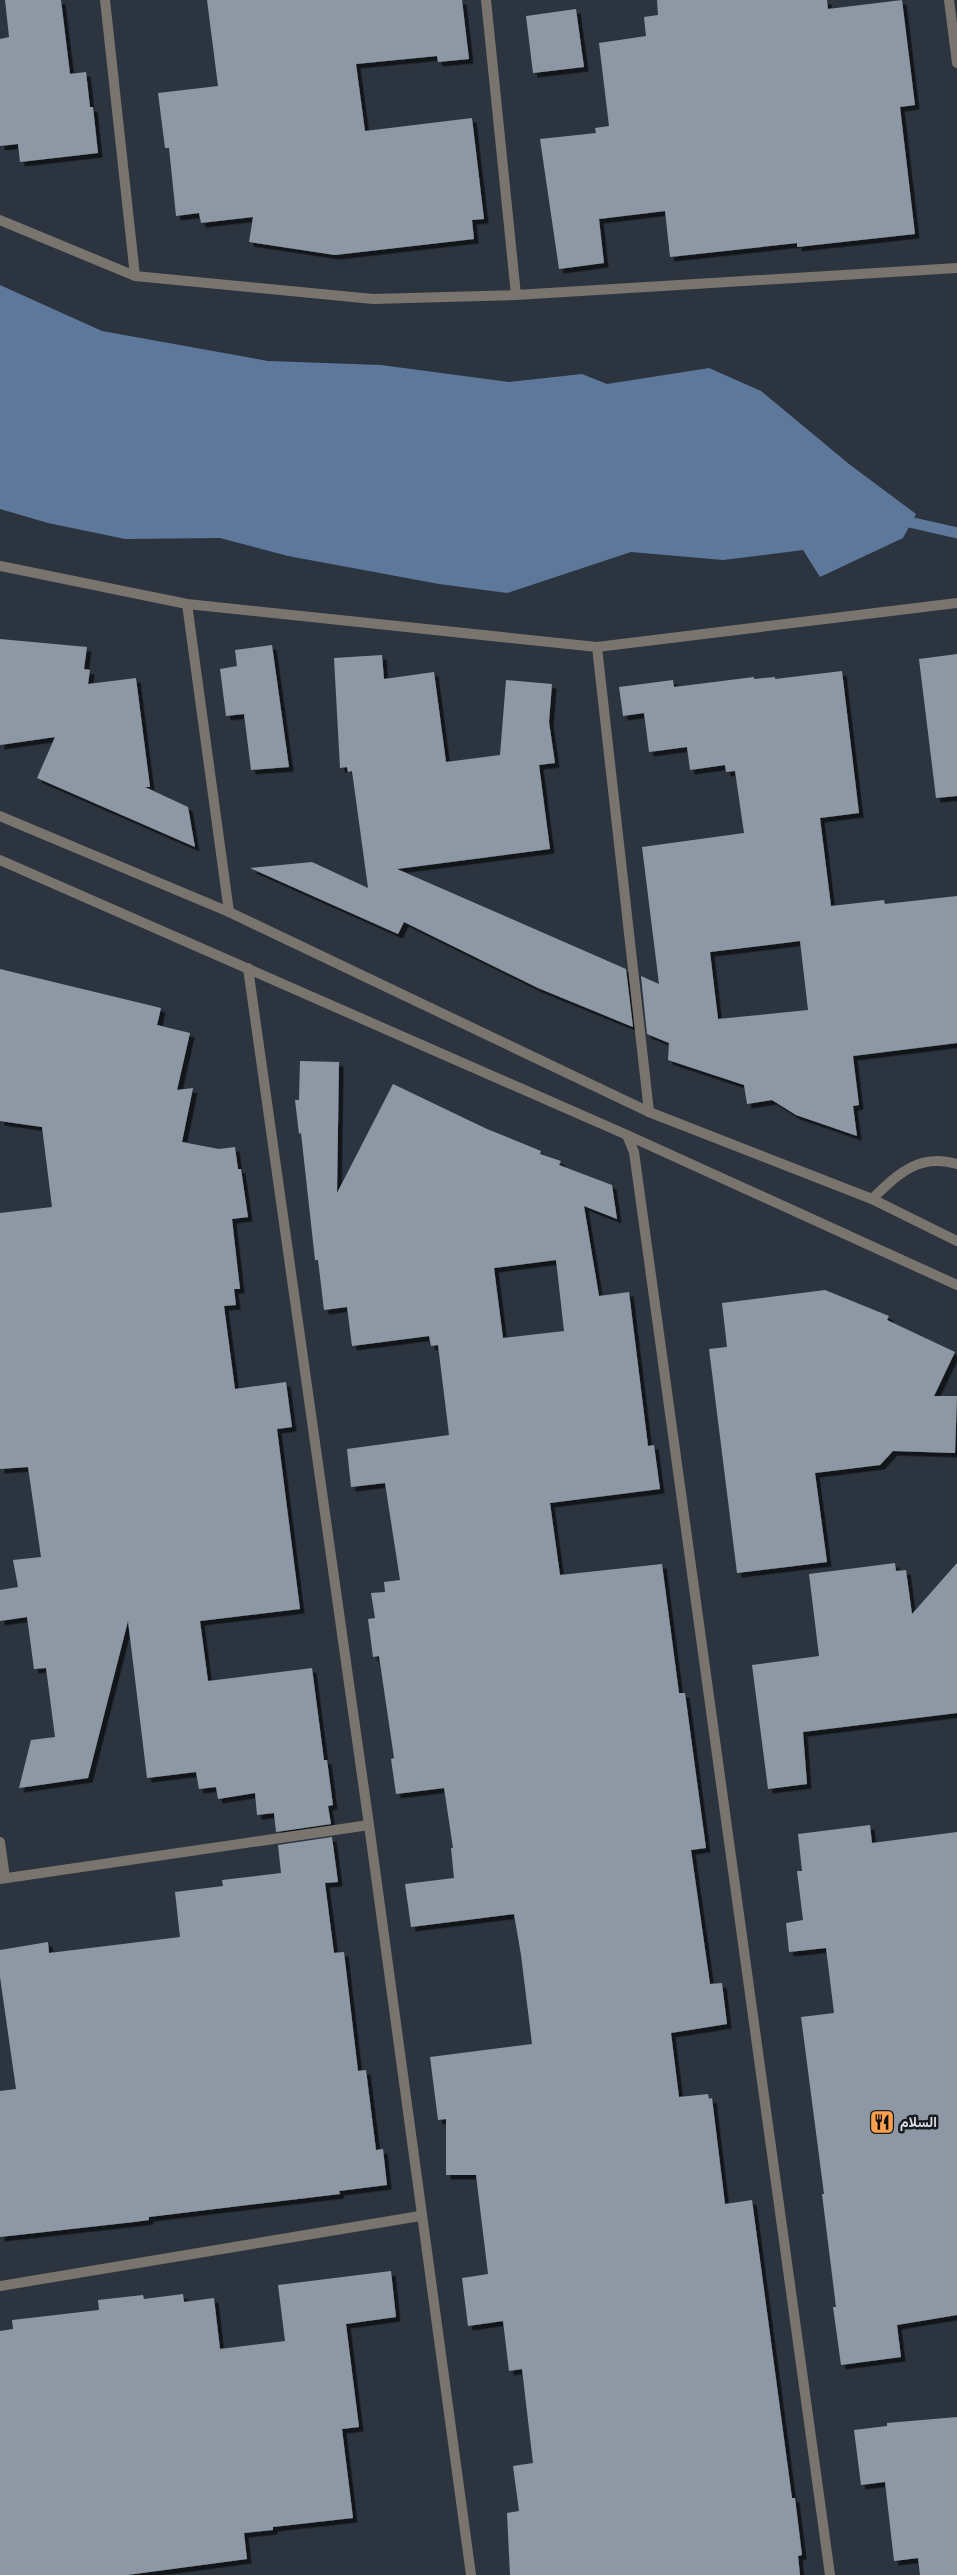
<svg xmlns="http://www.w3.org/2000/svg" width="957" height="2575" font-family="'Source Serif 4',Vazirmatn,serif">
<style>
.water{fill:#5d789a}
.lines{fill:none;stroke-linecap:round;stroke-linejoin:round}
.stream{stroke:#5d789a;stroke-width:11}
.building{fill:#8e98a5;fill-rule:evenodd;filter:url(#shadow)}
.service{stroke:#7a746f;stroke-width:10}
.minor{stroke:#7a746f;stroke-width:10}
.tertiary{stroke:#7a746f;stroke-width:10}
.labels{text-anchor:middle;stroke-width:5;stroke-linejoin:round;paint-order:stroke}
.poi-label{font-size:14px;font-weight:bold;fill:#dbe0e7;stroke:#181c20;text-anchor:start}
</style>
<defs>
<filter id="shadow"><feDropShadow dx="4.5" dy="4.5" stdDeviation="0" flood-color="#0009"/></filter>
</defs>
<rect width="100%" height="100%" fill="#2c343f"/>
<!-- water -->
<path class="water" d="M0,285L102,331L268,361L381,365L509,382L582,374L607,384L709,368L761,391L849,464L916,514L903,538L820,577L803,550L723,560L631,552L507,593L439,584L288,556L220,538L125,539L48,523L0,509Z"/>
<g class="lines">
<!-- stream -->
<path class="stream" d="M896,519L957,533"/>
</g>
<!-- building -->
<path class="building" d="M5,0H61L70,74L86,72L90,107H93L98,153L20,162L18,144L0,146V39L9,37Z
M207,0H462L469,59L438,62L437,56L356,64L365,131L472,118L484,219L472,220L474,239L335,255L249,242L253,217L201,223L199,213L176,216L169,148H165L158,93L218,86Z
M657,0H827L828,9L902,0L915,105L900,107L915,234L797,247V243L670,257L665,211L599,219L604,263L559,269L540,139L596,133L595,128L609,126L599,43L646,36L644,17L658,15Z
M576,9L584,67L533,73L526,16Z
M0,639L87,647L84,669L90,670L88,684L136,678L150,787H145L188,807L195,847L37,778L55,737L0,745Z
M272,645L289,767L251,770L244,714L226,716L220,669L237,666L235,650Z
M957,654V796L936,798L919,659Z
M382,655L384,679L434,672L446,762L500,755L506,680L552,684L549,722L555,763L539,765L550,849L397,869L626,969L633,1027L538,988L404,922L398,934L250,868L312,862L368,888L352,771L348,772L347,767L340,768L334,658Z
M842,671L859,813L820,818L831,906L884,900L885,904L957,896V1043L853,1056L859,1105L853,1106L857,1136L796,1115L772,1100L747,1104L744,1085L668,1060L669,1043L647,1034L641,976L659,984L642,847L744,833L735,771L726,772L725,765L690,770L687,747L649,752L644,713L623,716L619,687L673,680L674,687L754,677V679L775,677V679ZM800,941L808,1010L718,1019L710,952Z
M0,969L161,1008L157,1025L190,1033L177,1090L193,1088L182,1142L219,1149L235,1147L238,1169H241L248,1217L232,1219L240,1289H234L236,1305L224,1306L235,1389L286,1382L292,1427L277,1429L300,1609L200,1621L208,1681L312,1668L324,1760H327L333,1805L328,1806L331,1824L276,1832L274,1813L257,1815L255,1793L218,1799L216,1787L199,1789L196,1772L147,1778L128,1621L88,1778L19,1788L31,1740L55,1737L46,1668L34,1669L27,1617L0,1621V1590L18,1587L13,1560L41,1557L28,1467L0,1469V1213L52,1207L42,1127L0,1121Z
M300,1061L339,1062L337,1193L393,1084L487,1129L541,1151L540,1154L561,1161L559,1165L612,1185L617,1219L584,1206L599,1296L629,1292L648,1446L654,1445L660,1489L550,1503L560,1575L662,1564L679,1693H685L706,1848L691,1850L710,1984L722,1983L727,2024L671,2033L679,2097L708,2094L709,2099L712,2098L725,2204L752,2200L792,2498H795L802,2555L798,2556L800,2575H510L507,2513L519,2511L513,2466L533,2463L522,2369L509,2371L503,2321L468,2326L462,2278L488,2274L476,2175H446V2119L438,2120L430,2057L532,2044L521,1955L514,1914L411,1927L405,1884L454,1878L451,1848H453L444,1788L396,1794L391,1759L394,1758L379,1656L373,1657L368,1619L375,1618L371,1593L385,1592L384,1582L400,1580L385,1483L351,1487L347,1449L449,1435L438,1345L431,1346L429,1336L352,1346L347,1307L324,1310L318,1260H315L301,1133L299,1134L295,1100H299ZM556,1260L564,1331L503,1338L494,1268Z
M825,1290L889,1316L887,1320L955,1352L934,1396H957L955,1453L893,1451L880,1465L815,1473L827,1562L737,1573L709,1349L727,1347L722,1303Z
M895,1563L896,1571L906,1570L912,1614L957,1563V1713L803,1732L807,1784L768,1789L752,1665L819,1656L809,1574Z
M870,1825L872,1843L957,1832V2315L897,2325L901,2357L841,2365L833,2307H836L822,2194H824L801,2017L834,2013L826,1948L789,1952L786,1923L803,1920L797,1871H802L798,1834Z
M332,1837L338,1882L325,1883L334,1953L344,1952L358,2071L366,2070L376,2150L383,2149L387,2185L339,2191L340,2194L149,2217V2220L134,2222L0,2237V2091L16,2089L0,1977V1950L48,1942L49,1953L180,1937L175,1892L223,1886L222,1880L281,1873L278,1845Z
M391,2271L396,2317L346,2324L359,2427L342,2429L353,2518L273,2527V2530L244,2533L247,2559L127,2575H0V2331L13,2329L12,2320L99,2310L98,2300L143,2295L144,2299L183,2294L184,2302L214,2298L220,2349L285,2341L278,2285Z
M957,2417V2575H920L918,2558L894,2561L885,2482L861,2485L854,2430L887,2426V2423Z"/>
<g class="lines">
<!-- service -->
<path class="service" d="M872,1199C898,1174 919,1153 957,1164"/>
<!-- minor -->
<path class="minor" d="M105,0L135,276
M486,0L516,295
M0,220L135,276L373,299L516,295L957,268
M0,566L187,604L597,647L957,603
M187,604L229,912
M597,647L649,1112
M248,968L369,1825L471,2575
M627,1135L634,1152L830,2575
M0,1842L5,1878
M0,1879L369,1825
M0,2286L420,2216"/>
<!-- tertiary -->
<path class="tertiary" d="M949,0L957,63
M0,816L229,912L649,1112L872,1199L957,1241
M0,860L627,1135L957,1285"/>
</g>
<!-- icons -->
<defs>
<symbol id="restaurant-square" viewBox="-11 -11 22 22"><rect x="-9" y="-9" width="18" height="18" rx="4" fill="#fa9f4e" stroke="#181c20"/><path d="M-5-6h1v4h1v-4h1v4h1v-4h1v5L-1.5 .5V6h-2V.5L-5-1ZM5-6V6H3V1.5H1.5Q1.5-4 5-6Z" fill="#111"/></symbol>
</defs>
<g fill-rule="evenodd">
<use href="#restaurant-square" x="868" y="2108" width="28" height="28"/>
</g>
<g class="labels">
<!-- poi labels -->
<g class="poi-label">
<text x="900" y="2127">السلام</text>
</g>
</g>
</svg>
